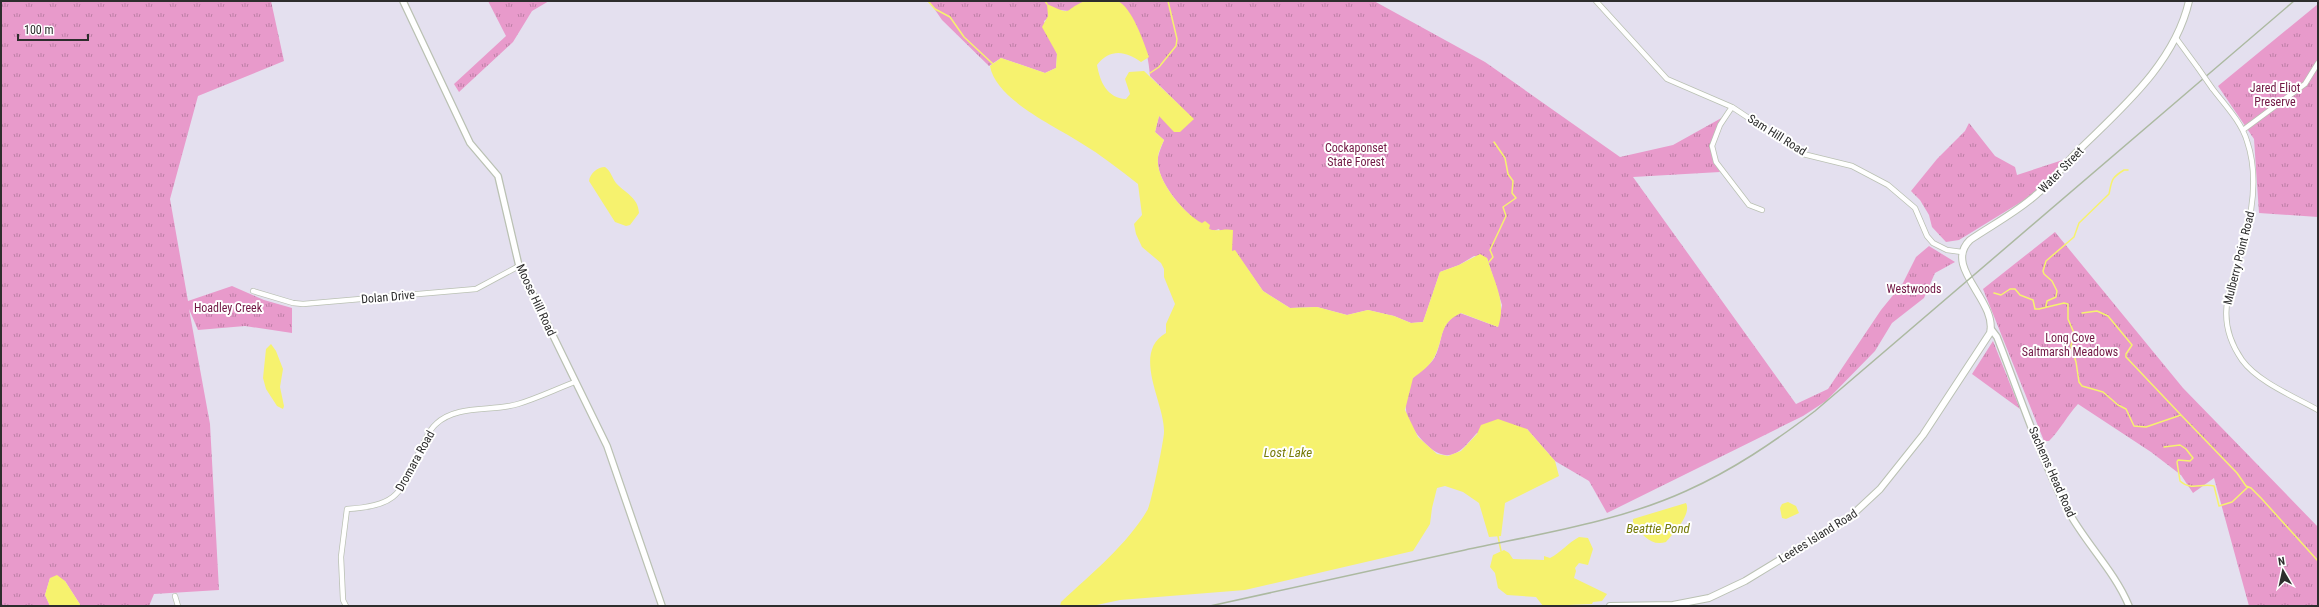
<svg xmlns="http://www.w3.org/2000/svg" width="2319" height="607" font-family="'Roboto Condensed',sans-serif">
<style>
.park{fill:url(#park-tufts)}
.water{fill:#f6f26e}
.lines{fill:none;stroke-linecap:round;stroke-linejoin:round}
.stream{stroke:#f6f26e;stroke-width:1.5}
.minor-casing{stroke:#bac1b3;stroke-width:6}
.tertiary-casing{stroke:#bac1b3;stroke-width:8}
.secondary-casing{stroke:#bac1b3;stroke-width:8}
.minor{stroke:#fff;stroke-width:4.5}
.tertiary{stroke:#fff;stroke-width:5.5}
.secondary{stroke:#fff;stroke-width:6}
.rail{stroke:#acb9a1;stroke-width:1.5}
.minor-bridge-casing{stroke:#bac1b3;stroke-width:6;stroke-linecap:butt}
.minor-bridge{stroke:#fff;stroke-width:4.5}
.labels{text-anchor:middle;stroke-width:4;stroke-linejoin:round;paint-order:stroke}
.park-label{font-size:12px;fill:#711744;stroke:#fff}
.street-label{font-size:12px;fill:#2d2d2d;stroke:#fff}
.water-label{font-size:13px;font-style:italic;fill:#767b09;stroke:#fff}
</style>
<defs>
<pattern id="park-tufts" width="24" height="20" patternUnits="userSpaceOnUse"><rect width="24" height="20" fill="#e89acb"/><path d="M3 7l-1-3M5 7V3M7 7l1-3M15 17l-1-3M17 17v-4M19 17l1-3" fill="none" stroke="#bc7ea5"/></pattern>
</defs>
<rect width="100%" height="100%" fill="#e4e0ef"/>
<!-- park -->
<path class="park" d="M1,1H271L284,61L198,96L170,199L188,301L232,286L264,300L292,308V333L245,326L198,330L189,309L210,424L219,590L154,594L149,606H81L65,581L50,578L45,595L50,606H1Z
M488,1H549L532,11L513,42L459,92L454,84L506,36Z
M929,1H1085L1070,11L1059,10L1044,21L1057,54L1056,68L1045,73L1001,58L989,66L942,20Z
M1115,1H1374L1485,62L1620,157L1673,145L1725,116C1714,139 1705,147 1720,172L1633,177L1796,404L1828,389L1881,310L1903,283L1916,257L1929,246L1955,262L1935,273L1924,298L1892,323L1875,351L1826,401L1803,416L1607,513L1589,481L1555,461L1527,429L1477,433C1469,441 1461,454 1449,455C1432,458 1406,425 1406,409C1405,400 1410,388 1412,379C1419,371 1429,367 1435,357C1444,338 1438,324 1460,313L1498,327L1502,305L1487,258L1474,256L1459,265L1440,272L1423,322L1411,323L1394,316L1368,310L1347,315L1317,307L1290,308L1263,291L1235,251H1232L1219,229L1213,231C1192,223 1154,182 1158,157C1159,152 1162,145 1164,140L1155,132L1159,116L1193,119L1150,76C1148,45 1137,22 1115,1Z
M2318,4V217L2259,213L2254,139L2218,86Z
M1969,123L1995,156L2015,167L2017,175L2069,158L2034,194L1959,240L1946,242L1932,227L1929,215L1920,200L1911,191L1937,159L1965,131Z
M2055,232L2183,388L2318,527V606H2249L2214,478L2193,493L2181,475L2151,452L2078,404C2067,416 2060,430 2049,441H2044L1983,289Z
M1993,341L2020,409L1972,374Z"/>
<!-- water -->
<path class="water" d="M1085,1C1094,1 1108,0 1117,1C1132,6 1144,43 1149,57L1141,62C1126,51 1110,48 1097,65C1100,82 1107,98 1126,99L1130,94L1125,79L1129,72L1144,71L1194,119L1180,132H1174L1159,116L1155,132L1164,140C1162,145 1158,152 1158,158C1155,179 1184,214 1202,223L1205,221L1210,225L1209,229C1216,232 1225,228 1233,230L1232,251L1235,250L1263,291L1290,308L1317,307L1347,315L1368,310L1394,316L1411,323L1423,322L1440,272L1459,265L1480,254L1487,258C1494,282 1507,302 1498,327L1461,313C1439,323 1444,337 1435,356C1430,366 1421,372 1413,378L1405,410L1418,437L1437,454L1448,456L1461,451L1477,434L1481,425L1498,419L1527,429L1555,461L1559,476L1505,503L1501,536L1489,537L1479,503L1463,492L1445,486L1437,488L1432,508L1430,524L1413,551L1245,590L1120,600L1092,606H1060L1061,602C1091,574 1127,545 1148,509C1151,504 1164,440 1164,432C1165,403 1131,353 1166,333V324L1175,304L1164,277V269L1161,263L1142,247L1136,234L1134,224L1142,215L1138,184C1119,169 1101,155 1081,143C1055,126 996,100 990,66L1001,58L1045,73L1056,68L1057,54L1042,27L1048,16L1047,4C1075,17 1062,10 1085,1Z
M605,167C611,171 612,178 616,183C626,194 638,197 639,213L630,225L626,226L615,222L589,181C590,173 598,167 605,167Z
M271,344L276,351L283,369L280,387L284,406L283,409L277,406L266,389L263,378L266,349Z
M1788,502L1796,506L1799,513L1786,519L1782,518L1780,508L1782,504Z
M1686,503C1692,514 1673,534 1666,542C1651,547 1642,534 1633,524V519Z
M1579,537L1588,538L1593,549L1588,565L1579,563L1575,568L1576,571L1574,578L1607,594L1602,601L1593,602L1592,604L1543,606L1536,597L1507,595L1498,588L1495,573L1490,567L1493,555L1504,550L1509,553L1513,559L1544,560V556L1550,558C1560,553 1568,543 1579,537Z
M57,575L65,581L81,606H50L45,595L50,578Z"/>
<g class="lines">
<!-- stream -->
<path class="stream" d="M928,1L935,9L950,17L964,37L993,64
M1045,1L1047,4
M1150,73L1159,67L1176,46L1177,39L1168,1
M1489,262L1493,257L1490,250L1506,216L1503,207L1516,198L1512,193L1513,181L1508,174L1505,158L1494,142
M1994,293L2001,295L2010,289H2015L2020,295L2033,300L2035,309H2039L2064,303L2068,304V319L2074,333L2071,346L2076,362L2079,382L2082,386L2103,392L2118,405L2126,409L2134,426L2146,427L2181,415L2237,473L2246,486L2251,488L2261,498L2318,561
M2046,306L2047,301L2056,297L2057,291L2052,281L2044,274L2043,271L2046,261L2074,237L2079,223L2109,194C2112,180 2111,178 2124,170H2128
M2082,313L2097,311L2108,316L2132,345L2126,354V357L2181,415
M2164,447L2180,445L2186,449L2193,458L2190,461L2178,460L2177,462L2180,481C2191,491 2201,483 2214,486L2219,506L2232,502L2248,487
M1498,536L1501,551"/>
<defs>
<path id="minor" d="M1596,1L1667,79L1732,107L1803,154L1852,166L1888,185L1915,208L1927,236L1933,243L1947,250L1962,252
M2176,38L2198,68
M2212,88C2224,104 2241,121 2247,141C2258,173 2253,210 2244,242C2232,286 2212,317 2242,360C2258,382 2295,397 2318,410
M1732,107L1720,125L1712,146L1716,162L1749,205L1762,210
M2243,130L2305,84L2318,63
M253,291L293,303L303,304L476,289L519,266
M175,596L178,606
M346,606L343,600L341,557L347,509C404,506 400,489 423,444C426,438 430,429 436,424C457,404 493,412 518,404C538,398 556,389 575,382"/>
<path id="tertiary" d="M403,1L470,143L498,176L519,266L607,446L662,606
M1991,329L1997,337C2019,393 2039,455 2067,509C2085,543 2114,570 2129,606"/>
<path id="secondary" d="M1610,606L1673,605L1709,598L1745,581L1850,517L1880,489L1923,435L1990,333C1998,301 1942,267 1970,240C1992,225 2017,212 2037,194C2053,181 2066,162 2081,148C2124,106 2175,62 2189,1"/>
</defs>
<!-- minor casing -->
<use href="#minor" class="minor-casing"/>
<!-- tertiary casing -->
<use href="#tertiary" class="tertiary-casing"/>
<!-- secondary casing -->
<use href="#secondary" class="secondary-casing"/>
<!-- minor -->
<use href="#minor" class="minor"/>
<!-- tertiary -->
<use href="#tertiary" class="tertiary"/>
<!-- secondary -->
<use href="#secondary" class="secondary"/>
<!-- rail -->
<path class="rail" d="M1210,606C1295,587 1380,568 1465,550C1539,534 1618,522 1686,491C1733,470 1774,442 1815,411L2294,1"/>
<defs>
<path id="minor-bridge" d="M2198,68L2212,88"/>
</defs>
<!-- minor-bridge casing -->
<use href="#minor-bridge" class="minor-bridge-casing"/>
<!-- minor-bridge -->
<use href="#minor-bridge" class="minor-bridge"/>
</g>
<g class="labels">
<!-- park labels -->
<g class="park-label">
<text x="2275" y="92">Jared Eliot<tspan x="2275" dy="14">Preserve</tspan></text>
<text x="1356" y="152">Cockaponset<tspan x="1356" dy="14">State Forest</tspan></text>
<text x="1914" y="293">Westwoods</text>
<text x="228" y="312">Hoadley Creek</text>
<text x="2070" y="342">Long Cove<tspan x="2070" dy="14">Saltmarsh Meadows</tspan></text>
</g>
<!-- street labels -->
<g class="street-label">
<text transform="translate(1777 135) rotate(32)" y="4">Sam Hill Road</text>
<text transform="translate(2061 170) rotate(-46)" y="4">Water Street</text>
<text transform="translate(2239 258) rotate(-76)" y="4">Mulberry Point Road</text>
<text transform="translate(388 297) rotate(-5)" y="4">Dolan Drive</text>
<text transform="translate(536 300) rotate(65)" y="4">Moose Hill Road</text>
<text transform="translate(415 461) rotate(-61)" y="4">Dromara Road</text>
<text transform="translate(2052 472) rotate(66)" y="4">Sachems Head Road</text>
<text transform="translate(1818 536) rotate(-32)" y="4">Leetes Island Road</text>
</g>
<!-- water labels -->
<g class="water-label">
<text x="1288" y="457">Lost Lake</text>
<text x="1658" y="533">Beattie Pond</text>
</g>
</g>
<!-- border -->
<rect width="2319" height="607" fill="none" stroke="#2d2d2d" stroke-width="4"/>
<!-- north arrow -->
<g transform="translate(2283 571) rotate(351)" stroke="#ffffff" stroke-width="3" paint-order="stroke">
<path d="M0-3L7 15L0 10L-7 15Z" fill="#2d2d2d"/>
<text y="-6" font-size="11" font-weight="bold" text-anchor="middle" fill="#2d2d2d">N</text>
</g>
<!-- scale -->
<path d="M18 34v6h70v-6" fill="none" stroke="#2d2d2d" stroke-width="2"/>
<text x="24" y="34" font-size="12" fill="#2d2d2d" stroke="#ffffff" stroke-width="3" paint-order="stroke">100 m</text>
</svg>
